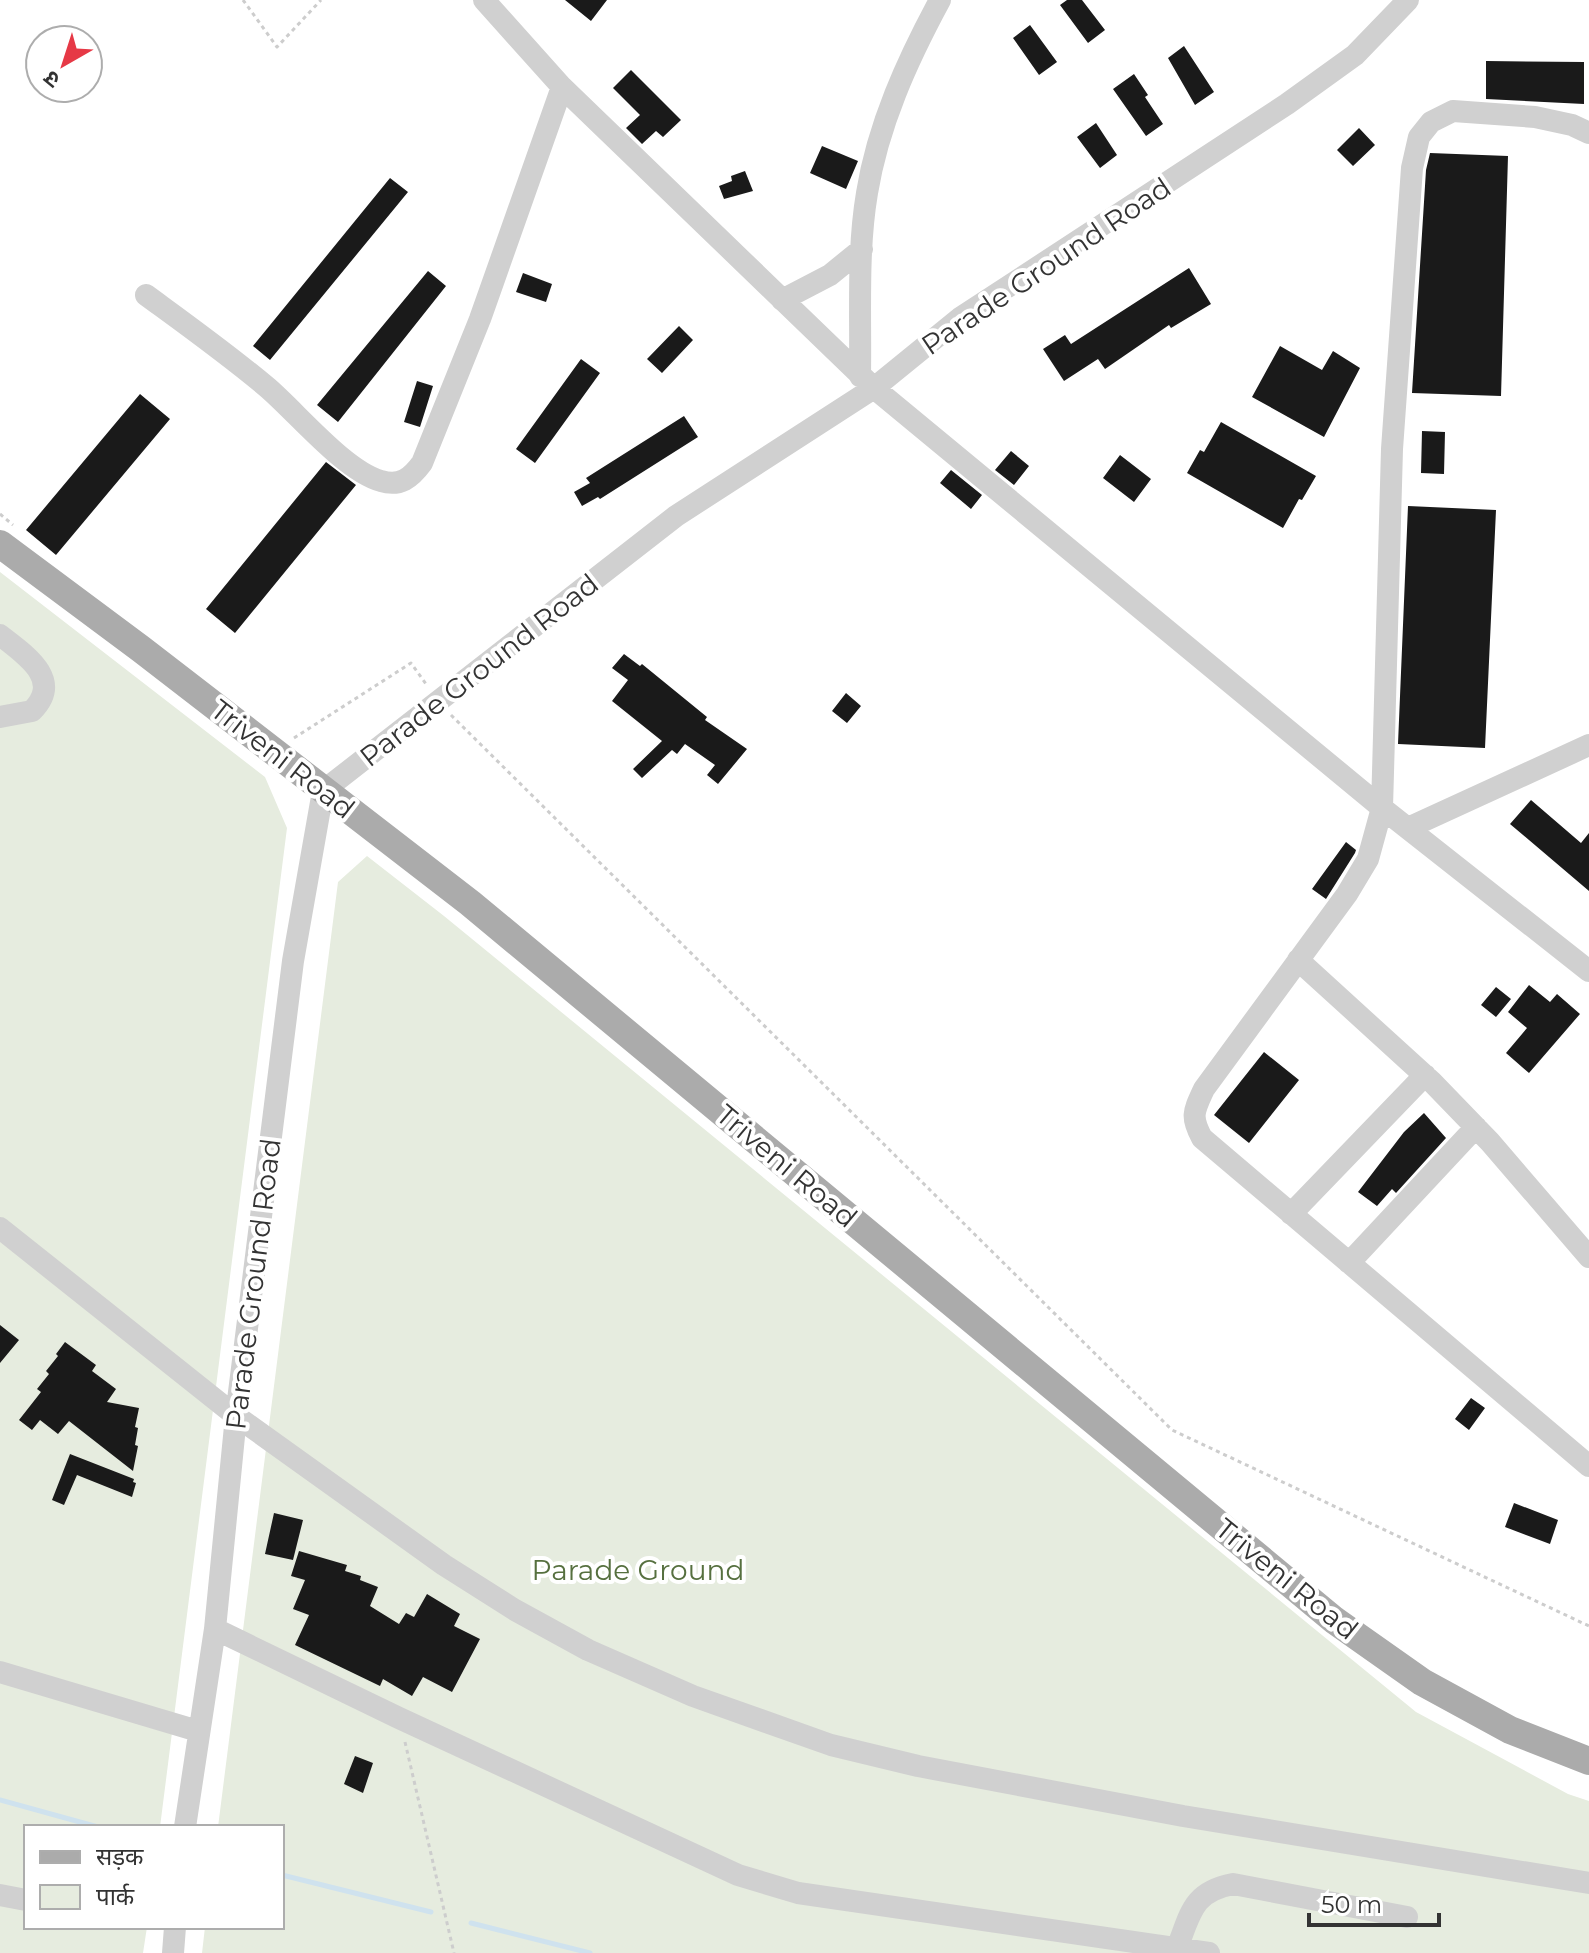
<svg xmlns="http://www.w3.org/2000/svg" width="1589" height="1953" font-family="Montserrat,'Noto Sans Devanagari',sans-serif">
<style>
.green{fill:#e6ecdf}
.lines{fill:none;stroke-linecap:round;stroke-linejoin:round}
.stream{stroke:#cfe2ee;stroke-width:5}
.building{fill:#1a1a1a}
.path{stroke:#cdcdcd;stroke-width:3;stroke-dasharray:4 4;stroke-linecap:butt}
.minor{stroke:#d0d0d0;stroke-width:22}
.major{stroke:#ababab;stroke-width:28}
.labels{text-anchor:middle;stroke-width:8;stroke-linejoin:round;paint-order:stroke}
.street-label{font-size:28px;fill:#333;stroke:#fff}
.park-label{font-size:28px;fill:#56703f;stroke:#fff}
</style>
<rect width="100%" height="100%" fill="#fff"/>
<!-- green -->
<path class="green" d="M0,572L265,777L287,828L160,1827H26V1927H147L143,1953H0Z
M367,856L444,916L1416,1712L1568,1794L1589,1801V1953H202L205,1927H282V1827H218L338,882Z"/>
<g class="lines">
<!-- stream -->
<path class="stream" d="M0,1800L98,1827
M282,1875L431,1912
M471,1923L590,1953"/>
</g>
<!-- building -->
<path class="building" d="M565,0H607L591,21Z
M1067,0H1082L1105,30L1088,43L1060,5Z
M1030,25L1057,62L1039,75L1013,38Z
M1184,46L1214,92L1195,105L1168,58Z
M1486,61L1584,62V104L1486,99Z
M631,70L681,120L663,137L656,131L642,144L626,128L640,115L613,88Z
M1134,74L1148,95L1145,97L1163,124L1146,136L1113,89Z
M1096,123L1117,155L1100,168L1077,137Z
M1359,128L1375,145L1353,166L1337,150Z
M822,146L858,161L846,189L810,173Z
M1430,153L1508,156L1501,396L1412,393L1426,170Z
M745,171L753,191L724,199L719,186L732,181L731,176Z
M390,178L408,192L270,360L253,346Z
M1189,268L1211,304L1171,328L1169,325L1105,369L1098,359L1064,381L1043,349L1065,335L1071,344Z
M428,271L446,286L338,422L317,405Z
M523,273L552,284L546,302L516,292Z
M679,326L693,340L662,373L647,359Z
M1280,346L1322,370L1333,351L1360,368L1324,437L1252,397Z
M581,359L600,373L535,463L516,449Z
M417,381L433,386L420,427L404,422Z
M140,394L170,419L56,555L26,530Z
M684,416L698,437L600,499L598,497L582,506L574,492L590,483L586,478Z
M1221,422L1316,476L1302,500L1299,499L1283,528L1187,473L1200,450L1204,452Z
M1422,431L1445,432L1444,474L1421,473Z
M1011,451L1029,466L1014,485L995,470Z
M1120,455L1151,479L1134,502L1103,478Z
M326,462L356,485L235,633L206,609Z
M951,470L982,495L971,509L940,483Z
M1408,506L1496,510L1485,748L1398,744Z
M624,654L640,666L642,664L707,717L705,720L747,749L718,784L707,775L715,765L685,744L677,754L672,750L642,778L633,769L662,741L612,701L628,680L612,668Z
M846,693L861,706L847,723L832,711Z
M1531,800L1581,843L1589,833V891L1510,824Z
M1346,842L1356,850L1355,853L1326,899L1312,889Z
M1529,985L1550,1002L1557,994L1580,1014L1529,1073L1506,1053L1527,1028L1508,1012Z
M1496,987L1511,999L1496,1017L1481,1005Z
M1264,1052L1299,1080L1249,1143L1214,1115Z
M1424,1113L1446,1138L1396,1193L1392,1189L1377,1206L1358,1192L1404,1132Z
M0,1325L19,1340L0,1363Z
M65,1342L96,1365L92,1371L116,1389L107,1402L139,1408L135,1427L138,1428L135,1445L138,1446L133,1471L69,1421L58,1434L40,1420L32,1430L19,1420L41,1392L37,1389L49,1374L46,1371L58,1356L56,1354Z
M1471,1398L1485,1408L1469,1430L1455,1419Z
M70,1454L134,1479L133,1482L136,1483L132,1497L77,1475L64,1505L52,1500Z
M1514,1503L1558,1520L1550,1544L1505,1527Z
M274,1513L303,1520L293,1560L265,1554Z
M299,1551L347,1565L345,1571L361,1576L360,1580L378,1587L370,1606L399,1624L406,1613L414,1617L427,1594L460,1614L454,1626L480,1639L452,1692L423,1677L412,1696L383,1679L380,1686L295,1645L309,1615L293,1609L305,1580L291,1576Z
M355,1756L373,1763L363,1793L344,1784Z"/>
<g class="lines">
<!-- path -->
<path class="path" d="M243,0L277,47L321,0
M0,514L13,525
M451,715L1172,1430L1589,1626
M294,738L411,663L426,684
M405,1742L454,1953"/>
<!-- minor -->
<path class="minor" d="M484,0L562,87L874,388L1382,808L1589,971
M1589,133L1572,125L1535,117L1453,111L1431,122L1419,137L1412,168L1392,449L1382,808L1368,859L1347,894L1204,1089C1194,1111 1190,1116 1202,1138L1589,1466
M146,295C187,325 229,355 268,388C298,414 345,471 381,481C400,487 411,478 422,463L480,319L562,87
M782,300L830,275L862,249
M860,376C861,316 857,252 867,193C878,125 907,61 940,0
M0,635C24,654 64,679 32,711L0,717
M1408,828L1589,745
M1298,960L1432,1082L1490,1142L1589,1257
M1291,1214L1425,1075
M0,1228L236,1416L444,1565L515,1610L588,1650L693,1696L831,1745L918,1766L1183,1816L1589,1883
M1349,1263L1476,1127
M215,1629L399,1718L738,1875L798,1893L1209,1953
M0,1672L198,1731
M185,1827L215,1629L236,1416L293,961L323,791L676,516L874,388L960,318L1287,104L1355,55L1408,0
M0,1895L26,1900
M1177,1948C1191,1913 1192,1892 1233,1884L1407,1917
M173,1953L175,1927"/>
<!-- major -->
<path class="major" d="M0,544L141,649L470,903L1334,1620L1422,1682L1510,1730L1589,1761"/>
</g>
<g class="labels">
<!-- street labels -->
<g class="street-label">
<text transform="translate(1046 266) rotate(-34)" y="10">Parade Ground Road</text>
<text transform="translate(479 670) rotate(-38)" y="10">Parade Ground Road</text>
<text transform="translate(283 759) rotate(38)" y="10">Triveni Road</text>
<text transform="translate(787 1166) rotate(40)" y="10">Triveni Road</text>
<text transform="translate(253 1284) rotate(-83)" y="10">Parade Ground Road</text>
<text transform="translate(1287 1579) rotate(39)" y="10">Triveni Road</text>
</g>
<!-- park labels -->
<g class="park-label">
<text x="638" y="1580">Parade Ground</text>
</g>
</g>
<!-- legend -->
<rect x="24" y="1825" width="260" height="104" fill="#ffffff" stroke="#adadad" stroke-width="2"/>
<rect x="40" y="1851" width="40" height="12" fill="#ababab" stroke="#adadad" stroke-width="2"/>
<text x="96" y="1865" font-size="24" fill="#333333">सड़क</text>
<rect x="40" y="1885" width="40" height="24" fill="#e6ecdf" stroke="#adadad" stroke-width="2"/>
<text x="96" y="1905" font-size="24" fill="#333333">पार्क</text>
<!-- north arrow -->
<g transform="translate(64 64) rotate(219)"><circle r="38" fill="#ffffff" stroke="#adadad" stroke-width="2"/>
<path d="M0-6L14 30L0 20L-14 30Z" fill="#e63946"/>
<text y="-12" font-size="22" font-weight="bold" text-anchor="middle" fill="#333333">उ</text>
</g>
<!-- scale -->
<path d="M1309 1913v12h130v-12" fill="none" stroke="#333333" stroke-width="4"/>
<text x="1321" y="1913" font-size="24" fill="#333333" stroke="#ffffff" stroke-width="6" paint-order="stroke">50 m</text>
</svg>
